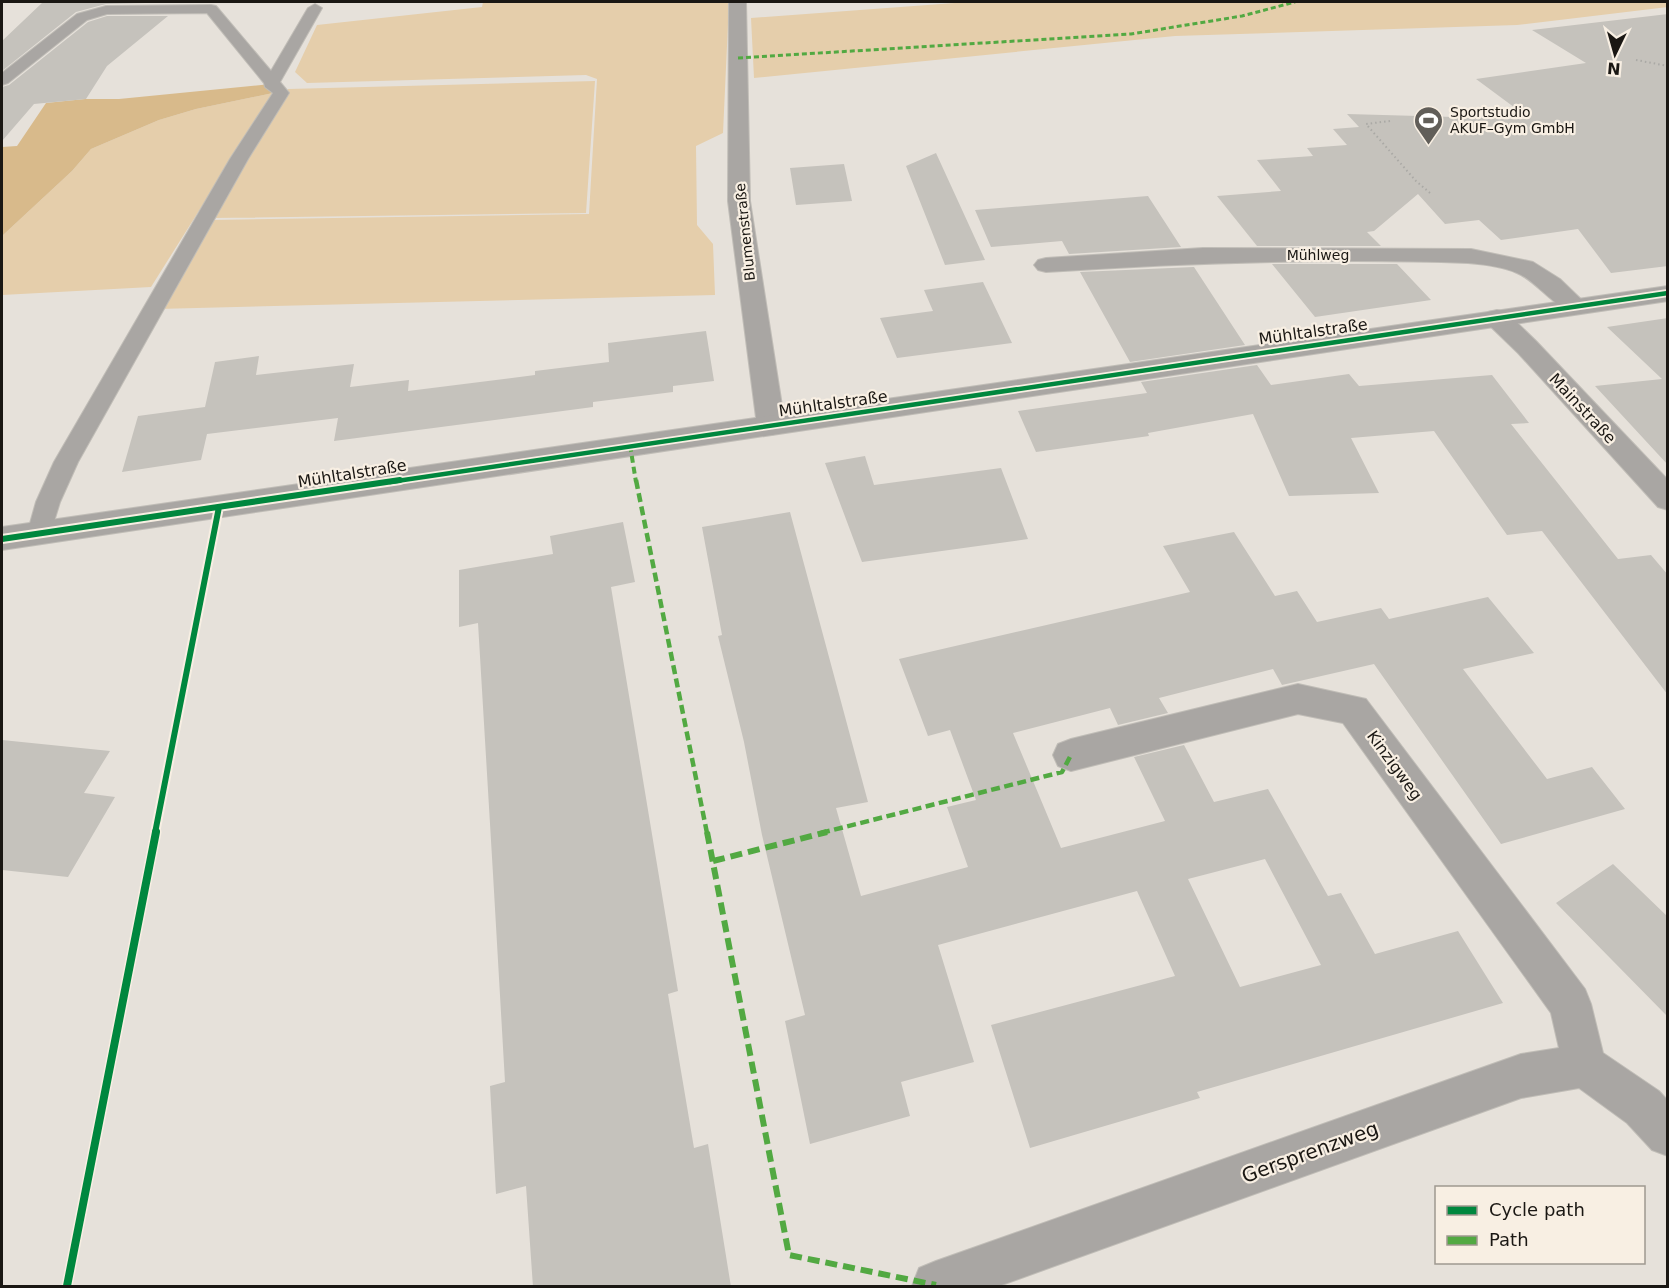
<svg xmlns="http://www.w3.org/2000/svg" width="1669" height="1288" font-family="'DejaVu Sans',sans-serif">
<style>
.green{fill:#e5ceab}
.forest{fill:#d8ba8b}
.building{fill:#c5c2bc;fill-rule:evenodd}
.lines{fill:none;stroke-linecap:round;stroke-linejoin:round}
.service-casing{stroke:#c0bdb7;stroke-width:2}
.minor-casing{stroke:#c0bdb7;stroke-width:2}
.tertiary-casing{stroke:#c0bdb7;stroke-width:2}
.path{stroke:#aaa9a5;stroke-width:2;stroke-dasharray:1.5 3;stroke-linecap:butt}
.service{fill:#a9a6a3;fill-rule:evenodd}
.minor{fill:#a9a6a3;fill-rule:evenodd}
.tertiary{fill:#a9a6a3;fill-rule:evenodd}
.quiet-far3{stroke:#52a942;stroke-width:3;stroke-dasharray:5 3;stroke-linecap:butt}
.quiet-far2{stroke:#52a942;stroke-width:4;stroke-dasharray:7 4;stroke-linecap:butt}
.quiet-far1{stroke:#52a942;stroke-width:4.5;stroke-dasharray:9 4.5;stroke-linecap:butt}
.quiet{stroke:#52a942;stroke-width:6;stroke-dasharray:12 6;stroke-linecap:butt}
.cycleway-far2-casing{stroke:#f8efe3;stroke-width:8}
.cycleway-far1-casing{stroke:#f8efe3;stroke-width:10}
.cycleway-casing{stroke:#f8efe3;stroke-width:11}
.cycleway-far2{stroke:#00873e;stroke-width:4.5}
.cycleway-far1{stroke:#00873e;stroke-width:6}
.cycleway{stroke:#00873e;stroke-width:8}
.labels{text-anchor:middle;stroke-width:4.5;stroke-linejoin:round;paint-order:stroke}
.far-poi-label{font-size:14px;fill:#1a1713;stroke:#f8efe3;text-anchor:start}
.far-street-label{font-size:14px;fill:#1a1713;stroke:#f8efe3}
.street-label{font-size:16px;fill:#1a1713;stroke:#f8efe3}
.near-street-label{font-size:20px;fill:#1a1713;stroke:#f8efe3}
</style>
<rect width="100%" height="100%" fill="#e6e1da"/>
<!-- green -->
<path class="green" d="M483,2H729L723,133L696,146L697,225L713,244L715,295L157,309L212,220L589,214L597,79L586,75L307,83L295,72L317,25L482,7Z
M968,2H1667L1668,7L1517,25L1175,36L754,78L751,18Z
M595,81L586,213L211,218L288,89Z
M273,93L151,287L2,295V236L72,171L91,149L159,120L196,109Z"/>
<!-- forest -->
<path class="forest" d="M271,84L273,93L196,109L159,120L91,149L72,171L2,236V147L17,146L46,103L85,99H119Z"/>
<!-- building -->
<path class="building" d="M43,2H185L106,4L76,12L2,71V41Z
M1668,14V266L1611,273L1578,229L1501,240L1479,220L1445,224L1418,194L1374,231L1367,232L1381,246H1257L1217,196L1281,191L1257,160L1313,156L1307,148L1347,145L1333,129L1359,127L1347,114L1530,119L1476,79L1586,63L1532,30Z
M107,16H168L107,66L86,99L34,104L2,141V87L9,85L88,22Z
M936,153L985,260L945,265L906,166Z
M844,164L852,201L796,205L790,168Z
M1148,196L1181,247L1069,254L1062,241L991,247L975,210Z
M1272,264H1397L1431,300L1315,317Z
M1194,267L1245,345L1130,362L1080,272Z
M983,282L1012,343L897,358L880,318L933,311L924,290Z
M1668,318V465L1595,386L1662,379L1607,327Z
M706,331L714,381L673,386V392L593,402V407L334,441L338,418L207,434L201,460L122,472L138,416L205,407L215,362L259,356L256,375L354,364L350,387L409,380L408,391L535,375V371L609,362L608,343Z
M1257,365L1271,385L1349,374L1359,386L1492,375L1529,423L1511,424L1618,559L1651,555L1668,575V695L1542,531L1507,535L1434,431L1351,438L1379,493L1289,496L1253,414L1148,433L1149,436L1036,452L1018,411L1147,393L1141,382Z
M865,456L874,485L1001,468L1028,539L862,562L825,463Z
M790,512L868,802L836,808L861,896L968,867L947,807L976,800L950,730L928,736L899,659L1190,592L1163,546L1234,532L1275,596L1297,591L1317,622L1381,608L1389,619L1488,597L1534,653L1463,669L1547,779L1592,767L1625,809L1501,844L1374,664L1282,685L1273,669L1159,698L1168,713L1118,725L1110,708L1013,733L1061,848L1165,821L1134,757L1184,745L1214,802L1268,789L1328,896L1341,893L1375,954L1458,931L1503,1003L1197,1092L1200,1098L1030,1148L991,1025L1175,976L1137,891L938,945L974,1062L901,1082L910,1116L810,1144L785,1021L805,1015L762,835L744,742L718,636L722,635L702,527ZM1265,859L1321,965L1240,987L1188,879Z
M623,522L635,582L611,587L678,991L668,994L694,1148L708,1144L731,1287H533L526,1186L496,1194L490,1086L505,1082L493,874L478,623L459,627V570L553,554L550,536Z
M2,740L110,751L84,793L115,797L68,877L2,870Z
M1613,864L1668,917V1017L1556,903Z"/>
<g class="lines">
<defs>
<path id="service" d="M315,4L322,8L280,82L289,93L248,159L78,462L60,502L48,541L39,543L30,541L27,534L36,502L54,462L230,159L273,93L265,87L264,83L207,13L107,14L87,20L8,83L2,85V73L77,14L106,6L211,5L216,6L271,71L308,8Z"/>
<path id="minor" d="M729,2H746L750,201L785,425L781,432L771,435L761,432L757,425L728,201Z
M1203,248L1471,249L1533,262L1560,279L1588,306L1585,311C1559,318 1540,282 1517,273C1504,267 1482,264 1468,263C1327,258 1186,263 1046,272L1038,270L1034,265L1038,260L1046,258Z
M1497,310L1506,312L1536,341L1668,480V510L1658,507L1518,353L1488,324L1484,318L1488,312Z
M1298,684L1366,699L1585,989L1591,1004L1603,1053L1659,1091L1668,1101V1156L1652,1150L1627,1123L1579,1088L1521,1098L999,1286H912L919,1268L936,1261L1521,1054L1559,1048L1551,1013L1343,723L1298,714L1071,771L1058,766L1053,755L1058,744L1071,739Z"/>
<path id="tertiary" d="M1668,286V301L2,550V527Z"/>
</defs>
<!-- service casing -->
<use href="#service" class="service-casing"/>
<!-- minor casing -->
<use href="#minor" class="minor-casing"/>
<!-- tertiary casing -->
<use href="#tertiary" class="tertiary-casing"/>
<!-- path -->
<path class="path" d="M1636,60L1668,66
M1390,121L1366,124L1416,181L1430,193"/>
<!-- service -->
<use href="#service" class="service"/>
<!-- minor -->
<use href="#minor" class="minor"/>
<!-- tertiary -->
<use href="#tertiary" class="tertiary"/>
<!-- quiet-far3 -->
<path class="quiet-far3" d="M738,58L1131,34L1242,16L1295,2"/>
<!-- quiet-far2 -->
<path class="quiet-far2" d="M630,445L636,482"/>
<!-- quiet-far1 -->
<path class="quiet-far1" d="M636,480L707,833
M821,833L1062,772L1071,755"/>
<!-- quiet -->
<path class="quiet" d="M707,832L789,1255L936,1285
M713,861L827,832"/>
<defs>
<path id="cycleway-far2" d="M390,482L1668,293"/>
<path id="cycleway-far1" d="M2,539L400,480
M155,833L219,507"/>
<path id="cycleway" d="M67,1286L156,832"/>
</defs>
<!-- cycleway-far2 casing -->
<use href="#cycleway-far2" class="cycleway-far2-casing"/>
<!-- cycleway-far1 casing -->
<use href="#cycleway-far1" class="cycleway-far1-casing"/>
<!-- cycleway casing -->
<use href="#cycleway" class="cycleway-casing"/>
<!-- cycleway-far2 -->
<use href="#cycleway-far2" class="cycleway-far2"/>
<!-- cycleway-far1 -->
<use href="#cycleway-far1" class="cycleway-far1"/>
<!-- cycleway -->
<use href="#cycleway" class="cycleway"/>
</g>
<!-- icons -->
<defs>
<symbol id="stadium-pin" viewBox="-11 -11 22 30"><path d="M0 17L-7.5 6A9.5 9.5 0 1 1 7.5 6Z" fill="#615e59" stroke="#f8efe3"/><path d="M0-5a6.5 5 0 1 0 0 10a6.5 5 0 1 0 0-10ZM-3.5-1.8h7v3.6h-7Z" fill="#fff"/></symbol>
</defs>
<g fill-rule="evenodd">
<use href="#stadium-pin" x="1412" y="104" width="33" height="45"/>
</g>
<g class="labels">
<!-- far-poi labels -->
<g class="far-poi-label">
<text x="1450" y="117">Sportstudio<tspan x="1450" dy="16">AKUF–Gym GmbH</tspan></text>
</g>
<!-- far-street labels -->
<g class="far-street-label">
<text transform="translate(745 232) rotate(-96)" y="5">Blumenstraße</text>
<text x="1318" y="260">Mühlweg</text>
</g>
<!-- street labels -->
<g class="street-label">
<text transform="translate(1313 331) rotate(-8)" y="6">Mühltalstraße</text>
<text transform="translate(833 403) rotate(-8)" y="6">Mühltalstraße</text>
<text transform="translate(1583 408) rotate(47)" y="6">Mainstraße</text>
<text transform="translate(352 473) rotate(-9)" y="6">Mühltalstraße</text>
<text transform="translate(1395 765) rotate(54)" y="6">Kinzigweg</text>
</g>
<!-- near-street labels -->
<g class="near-street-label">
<text transform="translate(1310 1152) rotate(-20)" y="7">Gersprenzweg</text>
</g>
</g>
<!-- border -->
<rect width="1669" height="1288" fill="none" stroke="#1a1713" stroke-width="6"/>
<!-- legend -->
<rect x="1435" y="1186" width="210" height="78" fill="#f8efe3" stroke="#9f9990" stroke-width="1.5"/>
<rect x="1447" y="1206" width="30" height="9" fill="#00873e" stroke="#9f9990" stroke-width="1.5"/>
<text x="1489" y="1216" font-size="18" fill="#1a1713">Cycle path</text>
<rect x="1447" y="1236" width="30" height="9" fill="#52a942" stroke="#9f9990" stroke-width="1.5"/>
<text x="1489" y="1246" font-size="18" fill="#1a1713">Path</text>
<!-- north arrow -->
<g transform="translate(1615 54) rotate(185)" stroke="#f8efe3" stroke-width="4.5" paint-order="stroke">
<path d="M0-4.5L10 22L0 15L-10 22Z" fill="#1a1713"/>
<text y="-9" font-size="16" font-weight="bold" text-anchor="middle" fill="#1a1713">N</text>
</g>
</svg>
